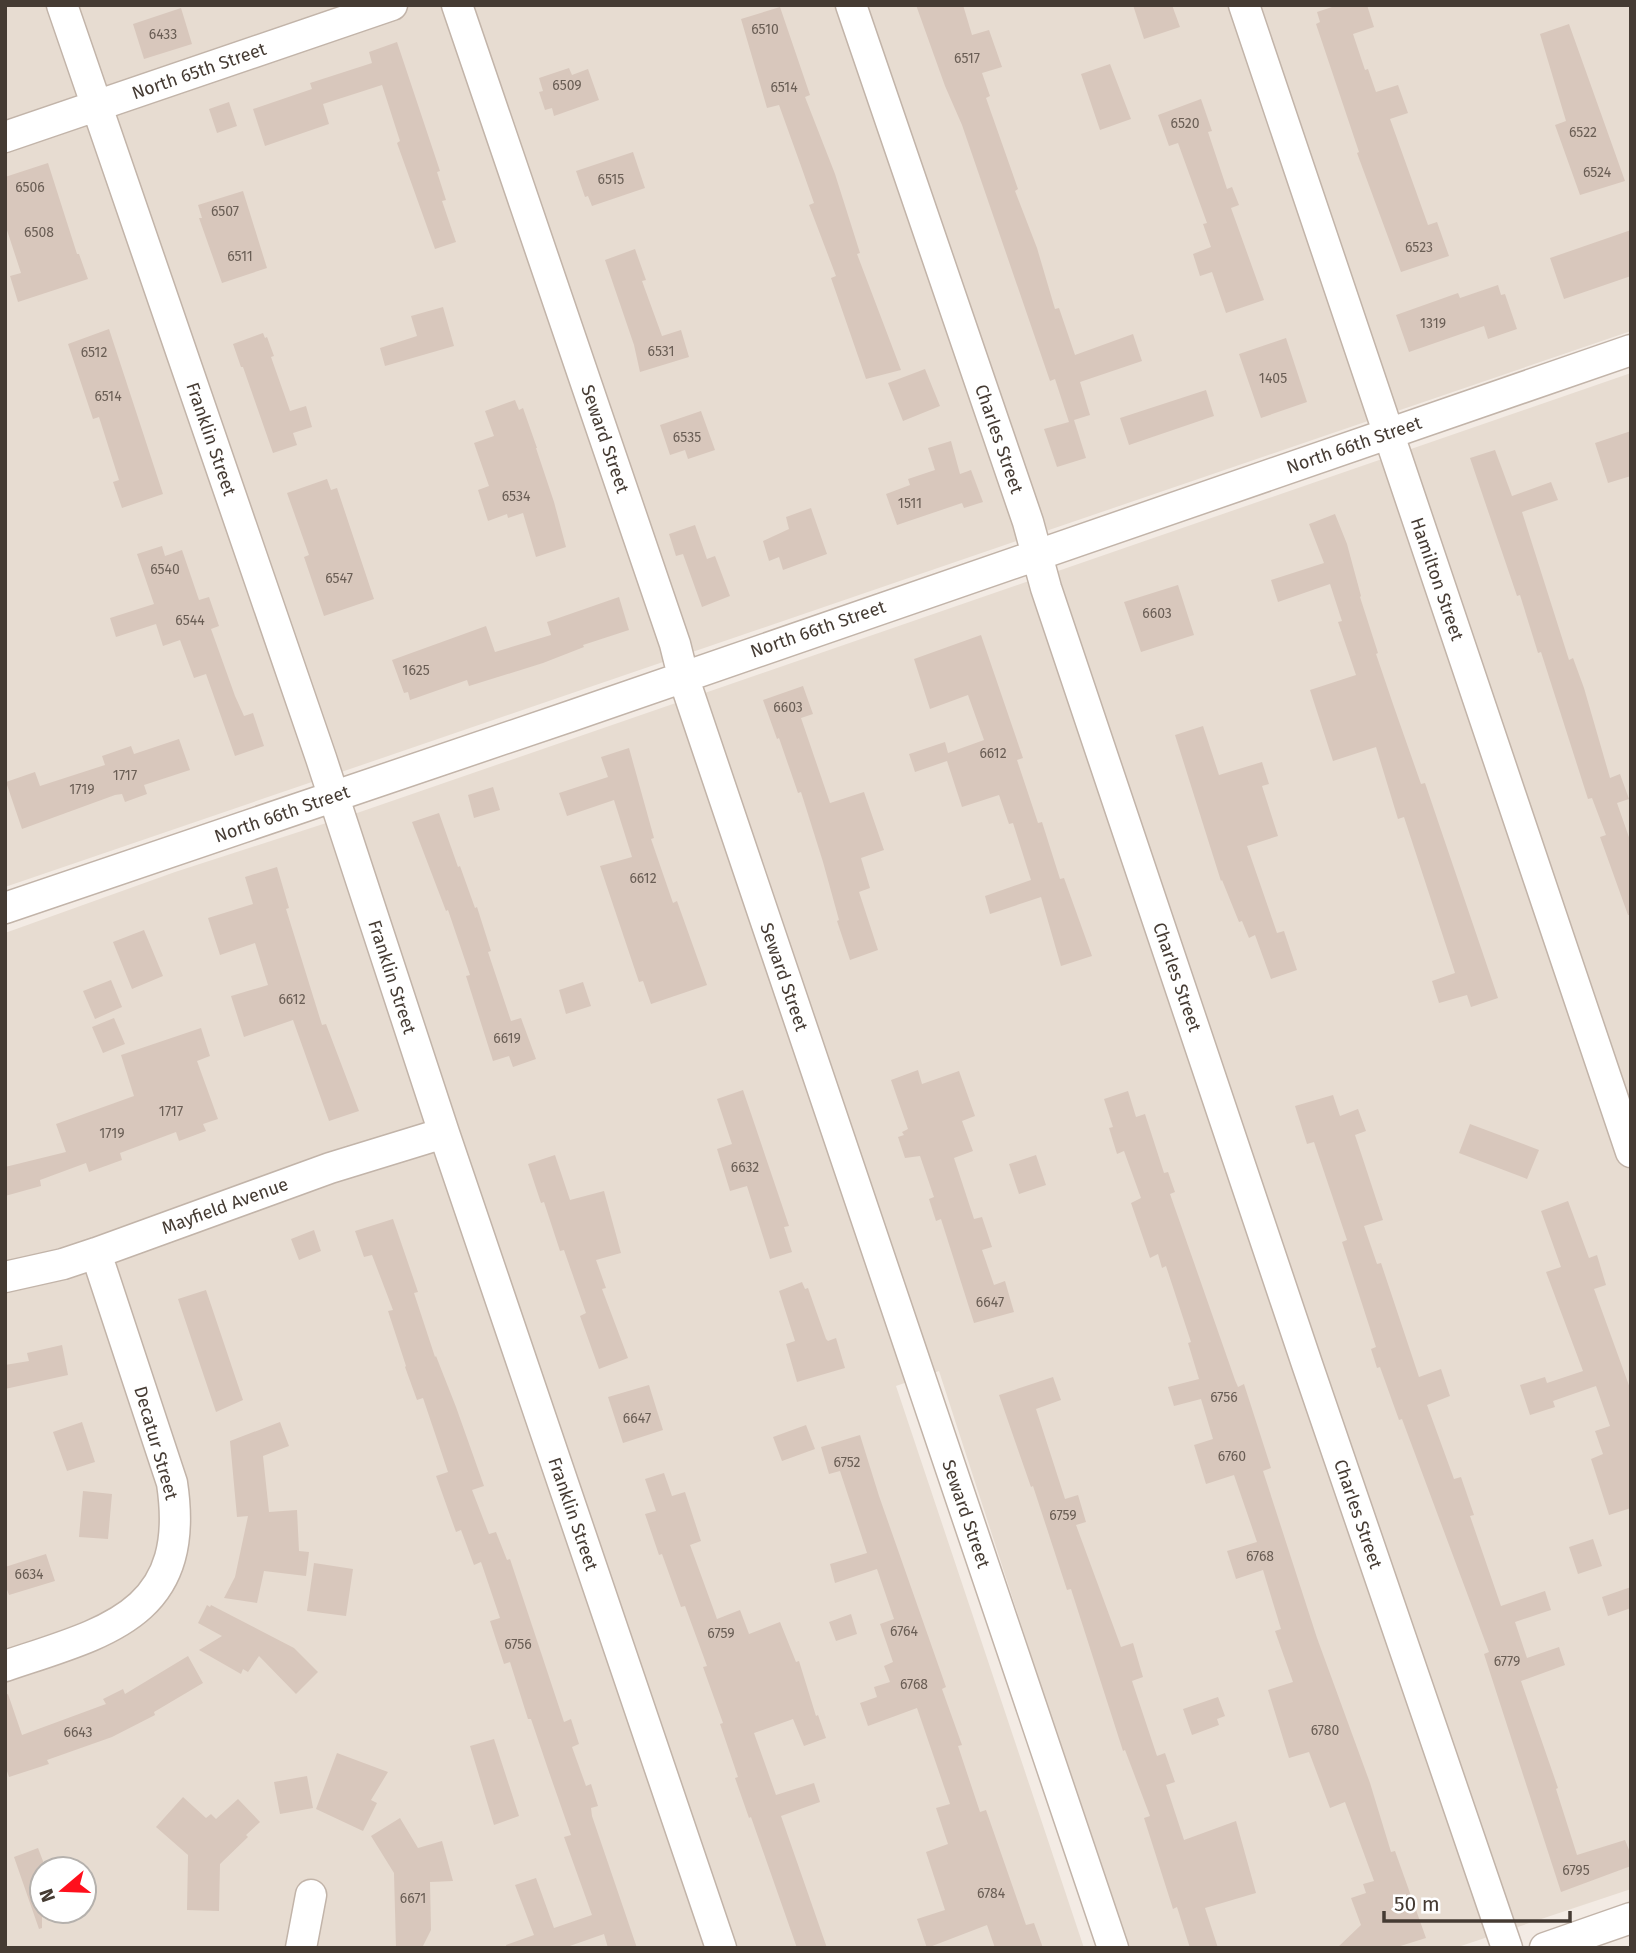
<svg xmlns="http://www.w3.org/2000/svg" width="1636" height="1953" font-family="'Fira Sans',sans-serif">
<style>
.residential{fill:#e7dcd1;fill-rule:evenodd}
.building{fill:#d8c7bc}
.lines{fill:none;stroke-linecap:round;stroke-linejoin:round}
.minor-casing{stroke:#c2b4a9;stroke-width:33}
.minor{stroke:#fff;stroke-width:30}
.labels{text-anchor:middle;stroke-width:5;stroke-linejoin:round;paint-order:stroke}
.number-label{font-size:14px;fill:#6a5e55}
.street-label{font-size:18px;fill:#453b33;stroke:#fff}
</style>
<rect width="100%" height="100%" fill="#f3ebe4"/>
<!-- residential -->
<path class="residential" d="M5,5H1631V331L5,887Z
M1631,373V1889L1455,1948H1126L939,1371L896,1386L1084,1948H5V933L175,872L360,812ZM42,1869H84V1911H42Z"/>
<!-- building -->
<path class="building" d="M916,5H963L972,35L989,30L1002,67L982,73L990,96L986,98L1018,189L1015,191L1037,248L1055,309L1059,308L1075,355L1133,334L1142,361L1080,382L1090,415L1074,420L1086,458L1057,467L1044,429L1069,422L1055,379L1050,381L962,125L945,86Z
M1133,5H1172L1180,27L1144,39Z
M1338,5H1367L1374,27L1353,34L1365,70L1368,69L1376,92L1398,85L1408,113L1390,119L1428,225L1437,222L1449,256L1401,272L1357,153L1359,152L1316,24L1320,22L1317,12Z
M780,7L810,95L805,97L835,174L860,253L857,254L901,370L866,379L831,278L836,276L809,205L814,203L801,166L779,105L767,108L741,19Z
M181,8L192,44L144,59L133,24Z
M1569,24L1625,181L1580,195L1555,125L1566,121L1540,34Z
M397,42L440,171L437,172L446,200L442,201L456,242L435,249L397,143L400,141L382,85L323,104L329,124L265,146L253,109L312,89L310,83L372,63L369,52Z
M1110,64L1131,119L1100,130L1081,74Z
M569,68L572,75L588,69L599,100L554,116L552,108L545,110L539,92L543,91L539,78Z
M1201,99L1212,131L1208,132L1227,189L1232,187L1239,205L1231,208L1264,300L1226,313L1212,272L1200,276L1193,254L1211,247L1203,224L1207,223L1178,143L1169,146L1158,115Z
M229,102L237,126L217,133L209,109Z
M633,152L645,188L592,206L588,196L585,197L576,171Z
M48,163L77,254H79L88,279L18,302L10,276L21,273L5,224V177Z
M243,191L267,268L222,283L199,218H202L198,205Z
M1631,230V276L1564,299L1550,258Z
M635,249L646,280L642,281L662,336L681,330L689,357L640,372L634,345L605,260Z
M1498,285L1501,295L1505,294L1517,329L1488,339L1484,326L1409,352L1396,315L1458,293L1460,298Z
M443,307L454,346L385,366L380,348L417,336L411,316Z
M109,329L163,494L122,508L113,482L119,480L99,417L93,419L68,344Z
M263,333L265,338L267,337L274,356L271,357L290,411L306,406L312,427L293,433L297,445L273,453L243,367H241L233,344Z
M1286,338L1307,402L1261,418L1239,354Z
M925,369L940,406L903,421L888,383Z
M1206,390L1214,416L1129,445L1120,418Z
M515,400L519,410L523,408L537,448H536L554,502L566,547L536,557L523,513L508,518L507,514L488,521L478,490L489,486L474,443L494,436L485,411Z
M701,411L715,450L688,459L685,450L670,455L660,425Z
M1631,431V476L1608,483L1595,443Z
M951,441L960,474L971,470L983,502L964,508L962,503L897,525L886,494L910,485L908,479L935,470L928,448Z
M1495,450L1512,496L1551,482L1558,500L1522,512L1569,660L1573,658L1584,688L1610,778L1620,774L1629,799L1617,803L1631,843V915H1628L1600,837L1606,835L1592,798L1588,799L1541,652L1538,653L1520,595L1517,596L1470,458Z
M327,479L331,490L337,488L374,599L324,616L304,557L309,555L287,493Z
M811,508L827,554L783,570L779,557L769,561L763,541L789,529L786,517Z
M1335,514L1347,544L1361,596L1360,597L1378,653L1376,654L1394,707L1421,784L1425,783L1498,998L1471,1007L1467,995L1439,1003L1432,981L1455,973L1404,817L1398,819L1376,747L1333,761L1310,690L1356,675L1338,622L1342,621L1330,584L1278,602L1271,580L1324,563L1309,524Z
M695,525L707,559L715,556L730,596L702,607L683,554L676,556L669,534Z
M162,546L165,556L182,550L199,600L209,597L219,626L211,629L235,696L244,716L253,713L264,746L235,756L206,674L194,678L180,640L163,646L156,624L116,637L110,618L154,604L137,554Z
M1178,585L1194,635L1141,652L1124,602Z
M619,597L629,630L583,645L584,647L543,663L469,686L467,680L410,700L408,692L404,693L392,660L486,626L495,652L551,635L547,622Z
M981,635L1023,758L1017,760L1038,823L1042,822L1060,879L1064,878L1092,956L1061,966L1041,897L990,914L985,896L1031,880L1013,823L1009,824L999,795L962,807L947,761L915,772L909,754L945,742L948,753L984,740L968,695L930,709L914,659Z
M803,686L813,714L801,718L830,803L864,792L884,850L861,858L870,888L859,892L878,950L850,960L837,921L839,920L823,862L801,792L798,793L779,738L777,739L763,700Z
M1203,726L1219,775L1262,762L1269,784L1262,786L1278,836L1247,846L1277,933L1284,931L1297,970L1271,979L1255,935L1249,938L1242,921L1239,922L1222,880L1221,881L1175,735Z
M179,739L190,770L144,785L147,794L125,802L122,794L115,795L22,829L6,782L35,772L40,786L105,765L102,756L131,746L134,754Z
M629,748L654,838L651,839L673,903L677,901L707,985L651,1004L643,981L639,982L600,866L632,857L614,800L567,816L559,793L608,777L601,757Z
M493,787L500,810L474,818L468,795Z
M439,813L458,867L460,866L475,908L477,907L491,951L488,952L511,1021L521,1018L536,1059L513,1067L509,1056L493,1061L466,976L470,975L448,910L446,911L412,822Z
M277,867L289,908L286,909L322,1025L326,1024L359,1111L329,1121L293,1020L244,1037L231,996L268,985L255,943L220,955L208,918L253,904L245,877Z
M144,930L163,976L132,989L113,942Z
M111,980L122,1007L95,1019L83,991Z
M583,982L591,1006L566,1014L559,990Z
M114,1018L125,1044L103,1053L92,1027Z
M201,1028L210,1056L197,1061L218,1119L203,1124L206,1131L179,1141L176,1132L120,1153L122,1160L89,1172L86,1163L40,1180L41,1186L5,1196V1167L66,1152L56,1124L134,1096L121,1055Z
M918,1070L922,1084L959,1071L975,1116L962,1121L973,1151L954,1158L974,1219L982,1217L992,1247L982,1250L994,1285L1005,1281L1014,1312L974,1323L941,1219L936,1221L929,1199L934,1197L920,1156L905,1158L898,1137L904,1135L902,1132L908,1129L891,1080Z
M743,1090L789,1226L784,1227L792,1252L770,1259L747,1186L730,1191L717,1149L732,1144L717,1099Z
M1128,1091L1136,1117L1145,1114L1164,1173L1168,1172L1175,1192L1170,1194L1235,1380L1238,1387L1244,1384L1271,1468L1263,1471L1317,1638L1370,1783L1391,1852L1395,1851L1426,1938L1394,1948H1337L1361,1925L1351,1898L1366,1893L1363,1884L1374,1881L1345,1802L1330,1808L1309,1752L1289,1758L1268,1690L1293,1682L1275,1631L1281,1629L1263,1570L1236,1579L1227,1551L1257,1542L1234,1475L1206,1484L1194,1445L1213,1439L1201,1399L1174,1406L1168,1387L1199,1379L1188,1343L1191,1342L1166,1266L1162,1268L1158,1254L1150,1258L1131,1203L1141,1198L1124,1151L1117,1154L1109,1128L1113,1127L1104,1099Z
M1333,1095L1340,1116L1358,1109L1366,1131L1355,1135L1383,1220L1364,1226L1377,1264L1381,1263L1419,1377L1441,1369L1450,1396L1427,1405L1454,1479L1461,1477L1474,1515L1470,1516L1501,1606L1545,1591L1551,1610L1515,1622L1527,1658L1559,1647L1565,1665L1521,1681L1558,1788L1556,1789L1577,1855L1625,1840L1631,1855V1866L1561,1892L1484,1654L1489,1652L1402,1419L1399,1420L1380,1367L1377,1368L1371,1349L1376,1347L1342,1242L1347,1240L1314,1142L1307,1144L1295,1106Z
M1470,1124L1539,1150L1527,1179L1459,1153Z
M555,1155L570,1200L604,1191L621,1253L596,1260L606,1288L602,1289L628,1358L599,1369L580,1316L586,1313L564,1250L560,1251L544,1202L541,1203L528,1164Z
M1036,1155L1046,1185L1019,1194L1009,1164Z
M1568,1201L1589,1258L1597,1255L1606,1285L1594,1289L1631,1391V1508L1609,1515L1591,1459L1603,1454L1595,1431L1610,1426L1596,1386L1553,1401L1555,1407L1530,1415L1520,1385L1545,1377L1547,1383L1583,1371L1546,1272L1561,1267L1541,1211Z
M393,1219L418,1292L414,1293L435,1357L436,1356L456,1407L484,1486L472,1490L489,1534L496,1532L507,1560L510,1559L564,1722L571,1719L579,1744L572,1747L586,1786L591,1784L598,1806L591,1808L592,1816L637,1948H608L604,1934L564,1948H507L506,1945L534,1935L515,1885L536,1878L554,1928L592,1915L564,1837L571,1835L549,1772L531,1719H528L510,1662L504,1664L490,1621L500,1618L481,1562L474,1565L461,1530L456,1532L436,1476L448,1472L423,1398L417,1400L405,1367L406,1366L388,1311L393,1310L372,1255L364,1257L355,1231Z
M314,1230L321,1251L299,1260L291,1239Z
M802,1282L805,1289L808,1288L826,1339L828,1341L836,1338L845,1368L797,1382L786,1344L795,1341L779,1291Z
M206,1290L243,1400L216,1412L178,1299Z
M62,1345L68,1375L5,1389V1365L29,1361L27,1353Z
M1053,1377L1061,1400L1036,1409L1065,1499L1078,1495L1086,1522L1076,1525L1121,1647L1133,1643L1143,1677L1132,1681L1157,1756L1165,1753L1175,1782L1166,1785L1184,1840L1236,1821L1256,1893L1205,1908L1218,1948H1190L1177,1907L1173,1909L1144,1818L1150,1816L1125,1750L1123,1751L1071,1589L1067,1590L1033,1486L1031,1487L999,1395Z
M649,1385L663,1430L623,1443L608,1397Z
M82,1422L95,1462L67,1471L53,1432Z
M280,1422L289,1446L263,1456L269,1512L297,1510L299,1551L309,1552L306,1576L264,1571L257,1603L224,1598L235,1577L248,1516L237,1517L230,1441Z
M806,1425L815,1449L782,1461L773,1437Z
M860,1435L879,1496L946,1687L942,1689L962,1745L958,1746L980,1812L986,1810L1026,1925L1034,1923L1043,1948H995L987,1925L927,1948L917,1919L945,1910L926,1852L948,1844L936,1808L950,1804L917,1708L868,1726L860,1703L877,1697L874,1687L890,1682L884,1666L893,1662L880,1624L894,1619L877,1569L835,1583L830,1564L867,1553L840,1471L829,1474L821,1447Z
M664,1473L672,1496L685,1492L701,1541L690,1545L717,1619L740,1610L749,1634L780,1622L796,1662L799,1661L816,1716L818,1715L826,1738L804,1746L793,1719L754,1733L776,1795L814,1783L820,1802L781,1816L827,1948H797L751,1817L749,1818L735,1778L738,1777L720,1724L723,1723L703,1667L707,1666L685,1606L681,1607L662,1554L659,1555L645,1514L656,1511L645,1479Z
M83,1491L112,1494L108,1539L79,1537Z
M1593,1539L1602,1566L1578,1574L1569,1547Z
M46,1554L55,1581L9,1595L5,1584V1567Z
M314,1563L353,1569L346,1616L307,1611Z
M1631,1587V1608L1608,1616L1602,1597Z
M207,1605L210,1607L211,1605L294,1648L318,1672L296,1694L259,1656L248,1672L243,1669L241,1674L199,1650L222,1636L198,1623Z
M851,1614L857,1634L836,1641L829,1622Z
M188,1656L203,1683L154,1712L155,1715L112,1737L47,1760L49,1764L9,1777L5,1765V1695L8,1694L22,1735L106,1704L103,1699L123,1689L125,1694Z
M1218,1697L1225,1716L1217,1719L1219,1725L1192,1735L1183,1709Z
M494,1739L519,1816L494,1825L470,1746Z
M337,1753L388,1772L371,1800L377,1803L363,1831L316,1809Z
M307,1776L313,1808L280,1814L274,1782Z
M183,1797L206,1818L211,1814L216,1819L238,1799L260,1822L246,1835L248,1837L220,1864L219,1911L187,1910L188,1855L156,1827Z
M400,1818L418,1848L442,1841L453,1881L430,1882L431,1930L422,1948H396L394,1873L371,1836Z
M38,1848L46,1869H42V1928L39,1929L14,1857Z"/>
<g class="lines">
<defs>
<path id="minor" d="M62,5L321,758L444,1133L721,1948
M457,5L675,644L683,676L1113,1948
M851,5L1028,522L1046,588L1307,1364L1507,1948
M1244,5L1631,1152
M5,137L392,5
M5,908L571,716L1631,350
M5,1277L63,1264L96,1253L330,1168L444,1133
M5,1666C106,1632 192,1615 172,1483L96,1253
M301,1948L311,1895
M1545,1948L1631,1918"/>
</defs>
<!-- minor casing -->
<use href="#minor" class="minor-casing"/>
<!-- minor -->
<use href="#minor" class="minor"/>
</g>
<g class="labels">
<!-- number labels -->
<g class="number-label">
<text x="765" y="34">6510</text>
<text x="163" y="39">6433</text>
<text x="967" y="63">6517</text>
<text x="567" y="90">6509</text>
<text x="784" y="92">6514</text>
<text x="1185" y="128">6520</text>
<text x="1583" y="137">6522</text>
<text x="1597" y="177">6524</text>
<text x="611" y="184">6515</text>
<text x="30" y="192">6506</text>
<text x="225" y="216">6507</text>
<text x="39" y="237">6508</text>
<text x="1419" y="252">6523</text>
<text x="240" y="261">6511</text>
<text x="1433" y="328">1319</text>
<text x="661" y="356">6531</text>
<text x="94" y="357">6512</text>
<text x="1273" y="383">1405</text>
<text x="108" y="401">6514</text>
<text x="687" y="442">6535</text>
<text x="516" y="501">6534</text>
<text x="910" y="508">1511</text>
<text x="165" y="574">6540</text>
<text x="339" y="583">6547</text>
<text x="1157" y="618">6603</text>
<text x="190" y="625">6544</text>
<text x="416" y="675">1625</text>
<text x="788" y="712">6603</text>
<text x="993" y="758">6612</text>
<text x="125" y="780">1717</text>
<text x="82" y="794">1719</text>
<text x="643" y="883">6612</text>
<text x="292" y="1004">6612</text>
<text x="507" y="1043">6619</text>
<text x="171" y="1116">1717</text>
<text x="112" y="1138">1719</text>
<text x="745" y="1172">6632</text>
<text x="990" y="1307">6647</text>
<text x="1224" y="1402">6756</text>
<text x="637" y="1423">6647</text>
<text x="1232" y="1461">6760</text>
<text x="847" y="1467">6752</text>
<text x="1063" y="1520">6759</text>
<text x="1260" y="1561">6768</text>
<text x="29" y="1579">6634</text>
<text x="904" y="1636">6764</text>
<text x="721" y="1638">6759</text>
<text x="518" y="1649">6756</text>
<text x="1507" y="1666">6779</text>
<text x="914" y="1689">6768</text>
<text x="1325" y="1735">6780</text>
<text x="78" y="1737">6643</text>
<text x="1576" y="1875">6795</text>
<text x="991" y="1898">6784</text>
<text x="413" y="1903">6671</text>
</g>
<!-- street labels -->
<g class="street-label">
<text transform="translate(199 71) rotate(-19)" y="6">North 65th Street</text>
<text transform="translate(211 439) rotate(71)" y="6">Franklin Street</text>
<text transform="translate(605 439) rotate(71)" y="6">Seward Street</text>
<text transform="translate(999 439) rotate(71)" y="6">Charles Street</text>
<text transform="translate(1354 445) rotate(-19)" y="6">North 66th Street</text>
<text transform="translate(1437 579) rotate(71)" y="6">Hamilton Street</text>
<text transform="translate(818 629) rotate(-19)" y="6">North 66th Street</text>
<text transform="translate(282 814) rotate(-19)" y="6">North 66th Street</text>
<text transform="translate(392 977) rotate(72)" y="6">Franklin Street</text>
<text transform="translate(784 977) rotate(71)" y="6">Seward Street</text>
<text transform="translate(1177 977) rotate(71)" y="6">Charles Street</text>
<text transform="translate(225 1206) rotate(-20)" y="6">Mayfield Avenue</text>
<text transform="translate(156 1443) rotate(74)" y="6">Decatur Street</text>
<text transform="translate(573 1514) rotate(71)" y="6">Franklin Street</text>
<text transform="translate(966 1514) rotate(71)" y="6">Seward Street</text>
<text transform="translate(1358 1514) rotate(71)" y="6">Charles Street</text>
</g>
</g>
<!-- border -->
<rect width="1636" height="1953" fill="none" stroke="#453b33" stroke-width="14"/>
<!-- north arrow -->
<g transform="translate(63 1890) rotate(251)"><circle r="33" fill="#ffffff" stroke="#b5b1ad" stroke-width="2"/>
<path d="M0-5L12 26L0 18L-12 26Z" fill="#ff0f1c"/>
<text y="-10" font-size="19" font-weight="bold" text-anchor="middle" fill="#453b33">N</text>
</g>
<!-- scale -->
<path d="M1384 1911v10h186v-10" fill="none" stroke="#453b33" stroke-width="3.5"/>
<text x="1394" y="1911" font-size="21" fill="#453b33" stroke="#ffffff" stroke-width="5" paint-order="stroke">50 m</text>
</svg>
